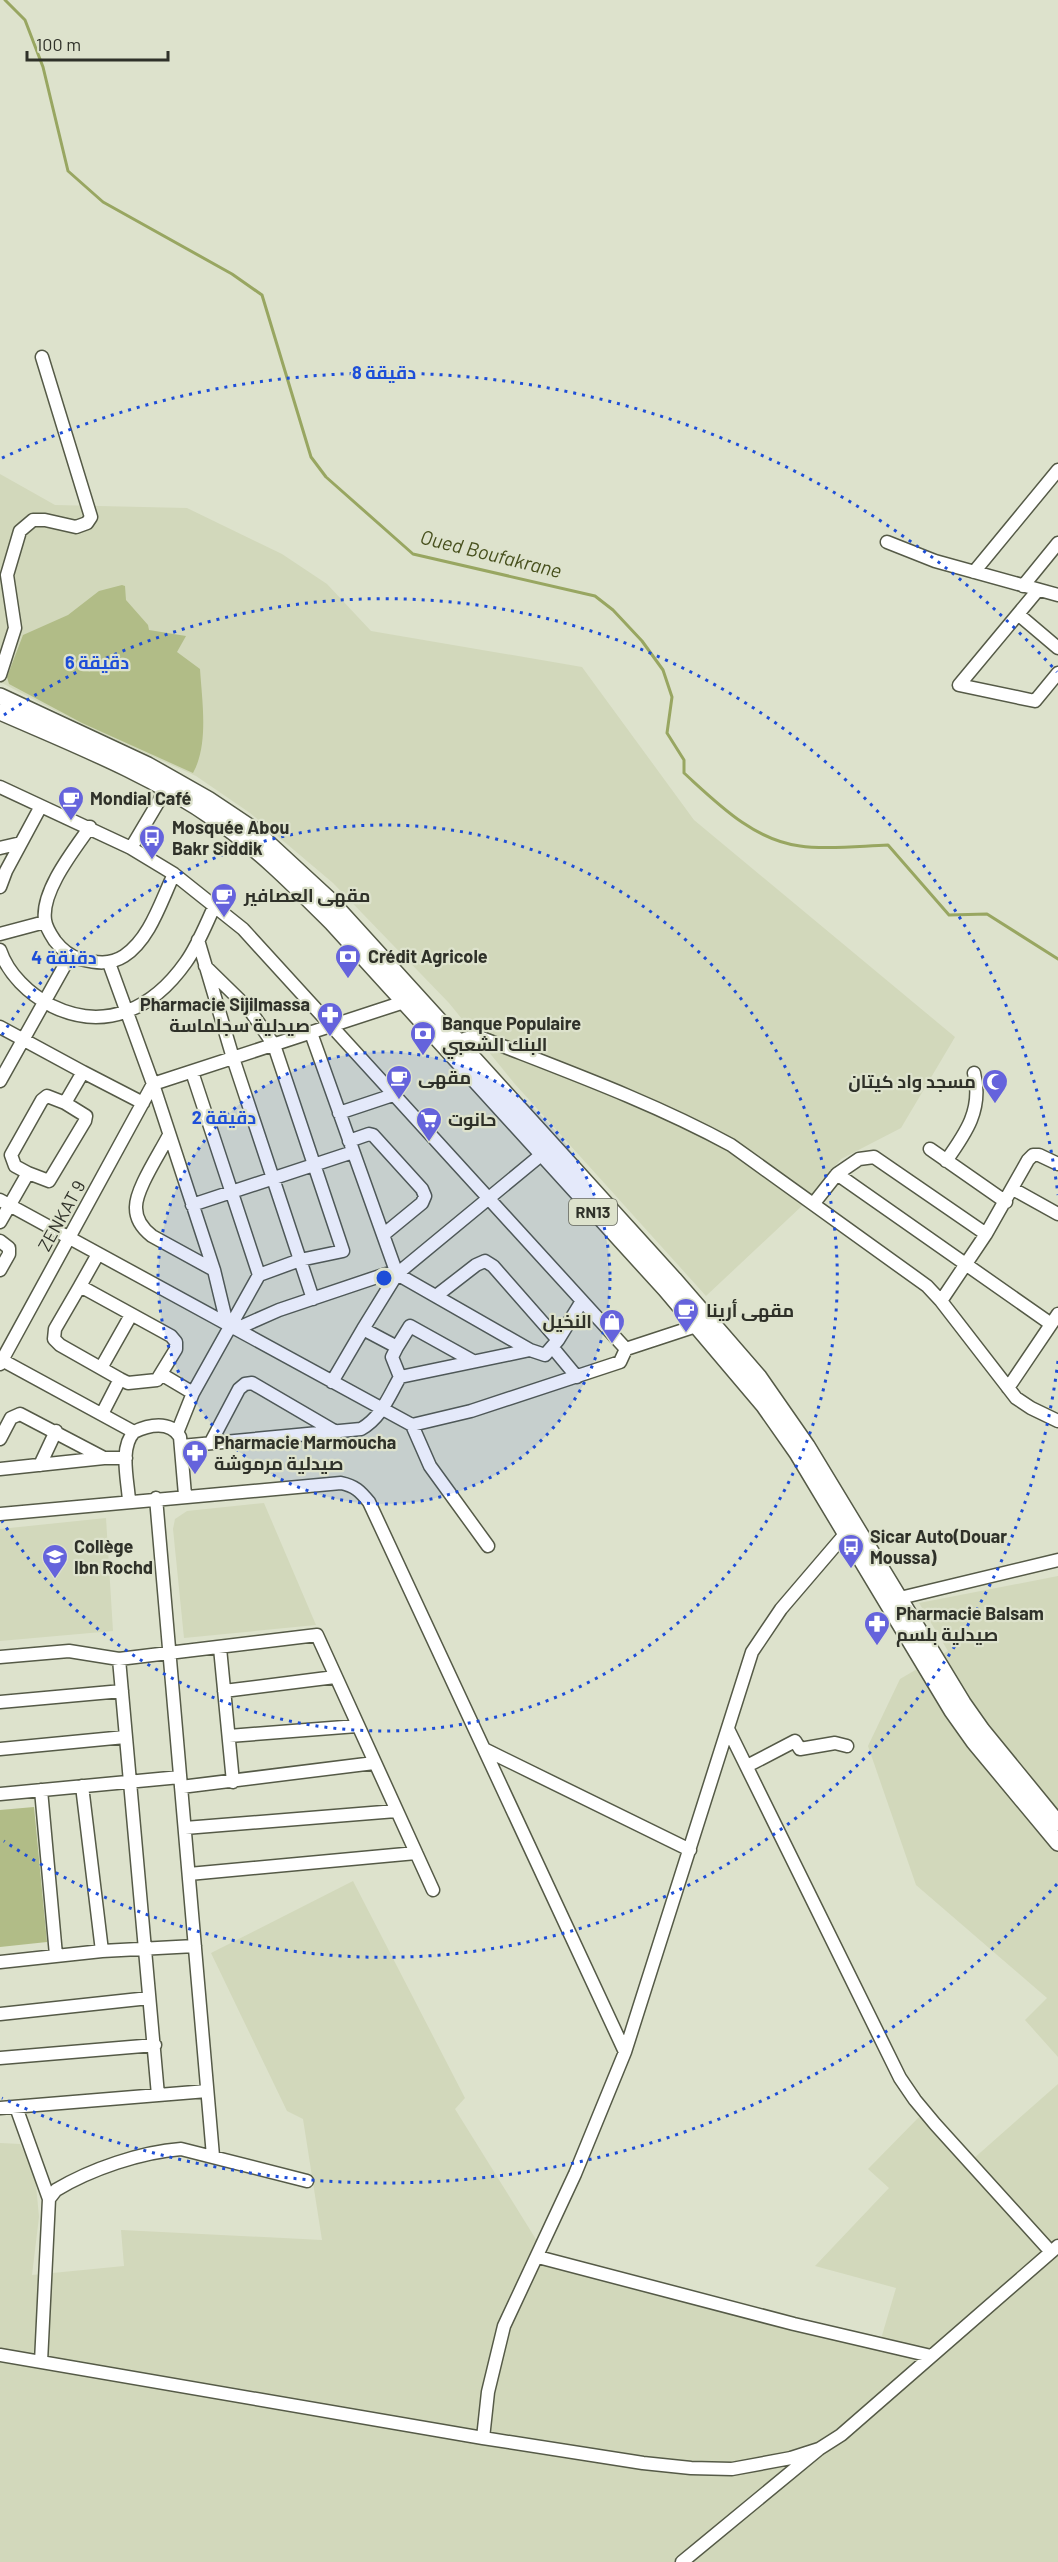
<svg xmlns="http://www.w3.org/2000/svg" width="1058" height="2562" font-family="Barlow,Cairo,sans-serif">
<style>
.built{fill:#d2d8bb}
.green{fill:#b1bc87}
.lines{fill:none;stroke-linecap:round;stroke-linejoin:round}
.stream{stroke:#98a661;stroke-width:3}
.minor-casing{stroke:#555a47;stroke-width:15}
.major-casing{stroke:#555a47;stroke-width:18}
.minor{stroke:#fff;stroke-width:12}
.major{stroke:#fff;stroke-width:15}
.ring{fill:none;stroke:#1d4ed8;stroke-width:3;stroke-dasharray:3 6}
.labels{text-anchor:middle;stroke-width:4.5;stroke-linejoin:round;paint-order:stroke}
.shield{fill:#dde2cc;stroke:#63665a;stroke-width:1.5}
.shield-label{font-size:16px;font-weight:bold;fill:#2f3129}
.poi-label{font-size:18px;font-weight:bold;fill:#2f3129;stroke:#dde2cc;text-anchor:start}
.street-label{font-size:18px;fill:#2f3129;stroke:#dde2cc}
.water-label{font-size:20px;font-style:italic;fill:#47501d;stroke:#dde2cc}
.centre{fill:#1d4ed8;stroke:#dde2cc;stroke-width:3}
.ring-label{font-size:18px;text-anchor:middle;font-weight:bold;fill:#1d4ed8;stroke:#dde2cc;stroke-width:4.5;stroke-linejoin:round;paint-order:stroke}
</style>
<rect width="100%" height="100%" fill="#dde2cc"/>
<!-- built -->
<path class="built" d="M0,474L55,505L187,508L282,554L327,584L371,631L582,667L694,820L955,1037L901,1128L841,1159L805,1203L706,1296L514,1083L449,1003L333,883L250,813L196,776L81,724L0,682Z
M264,1503L316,1625L184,1638L173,1529L175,1519L187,1511Z
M106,1518L113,1631L0,1641V1529Z
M1058,1576V2057L1025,2020L1047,1998L916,1885L868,1746L900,1679L948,1651L919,1603Z
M353,1881L465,2098L455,2109L537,2241L544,2264L878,2349L896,2288L815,2266L889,2188L868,2169L920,2116L964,2167L1058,2084V2562H0V2143L20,2144L35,2174L39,2217L32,2275L124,2266L121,2230L322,2240L303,2119L287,2111L211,1953Z"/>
<!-- green -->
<path class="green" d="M122,585L125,586L126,600L148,625L149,630L186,636L177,652L200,669C202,701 209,744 193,773L82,723L9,684L7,677L23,635L68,615L99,591Z
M34,1807L47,1942L0,1947V1810Z"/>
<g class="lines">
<!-- stream -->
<path class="stream" d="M5,0L25,20L43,67L68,171L103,202L232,274L262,295L311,457L326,477L413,554L595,596L613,610L642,641L663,670L672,697L667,733L684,760V773C717,803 753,840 800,846C826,850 860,846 888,845L949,915L987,914L1058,959"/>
<defs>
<path id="minor" d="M887,542L935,561L1058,595
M974,572L1058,470
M1023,586L1058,543
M1038,590L959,685L1035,701L1058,673
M1019,615L1058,648
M0,675L15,628L7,575L20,531L33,520H45L76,527L87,523L91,517L42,357
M0,787L131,848L174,874L243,929L626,1349L696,1326
M90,827C74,850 41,891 45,920C46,928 51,935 55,941C62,950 69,956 80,959C96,963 110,965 124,956C150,939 161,901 174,874
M0,848L21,843
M131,848L166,789
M0,887L6,871L41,806
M0,934L45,922
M198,940L233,1058L313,1299
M0,950C8,974 29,994 52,1006C105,1032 153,1009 186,962C198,945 206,924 215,905
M109,963L153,1084L214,1270L227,1324
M0,1027L83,1072L65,1103L86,1116L85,1121L49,1181L28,1173
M311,1033L397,1274
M458,1041L471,1037L482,1038C566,1071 652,1102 731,1145L927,1286L941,1301L1016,1398L1031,1408L1058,1421
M83,1072L143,1103
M192,1072L259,1275
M0,1081L70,956
M339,1113L396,1094
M169,1135C160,1153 135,1190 136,1208C136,1220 143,1229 152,1236L214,1270
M349,1141L369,1134L373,1135L422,1189L425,1196L422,1203L383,1235
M930,1149L1006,1202
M946,1161C966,1133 983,1109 974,1073
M837,1174L859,1159L874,1157L986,1234
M1013,1189L1058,1214
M0,1200L412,1425L430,1466L488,1546
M814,1203L837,1174L1051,1324
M192,1205L353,1152
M0,1222L28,1173L15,1166L11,1155L42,1100L47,1096L65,1103
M0,1241L9,1248V1254L0,1270
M80,1286L98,1254
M436,1296L476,1265L485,1261L493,1266L558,1340L545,1355L530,1350
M941,1301L986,1234L1028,1160L1033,1155H1039L1058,1164
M363,1329L397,1274L541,1155
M558,1340L582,1301
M397,1347L392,1357L400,1377
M553,1348L577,1377
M0,1359L134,1432
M0,1364L153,1084L404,1002
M101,1368L131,1315
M161,1374L193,1393
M332,1382L363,1329L397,1347L410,1326L473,1361
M1008,1388L1058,1314
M102,1414L120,1379L60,1345L54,1339L55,1329L80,1286L171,1336L176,1342V1349L157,1380L128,1383L120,1379
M412,1425L471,1411L620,1362L626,1349
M177,1433L193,1393L259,1275L300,1260L343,1251L274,1045L249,1009L205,966
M0,1439L11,1418L20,1414L104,1458
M211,1442L239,1389L245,1384L252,1383L336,1432
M181,1446L361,1429C381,1418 389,1396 400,1377L530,1350L397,1274H386L279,1310L236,1329
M40,1465L56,1431
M0,1469L104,1458H126
M156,1498L213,2156
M129,1501C128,1481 119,1448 134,1432C148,1425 170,1420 180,1437L185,1495
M0,1514L341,1483C355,1486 360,1491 369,1502L625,2052
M900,1598L1058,1560
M220,1648L233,1782
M0,1657L69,1651L119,1659L317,1635L433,1890
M119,1659L158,2095
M224,1691L335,1677
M0,1702L122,1691
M728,1729L900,2078L915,2100L935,2124L1051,2252
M229,1736L357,1726
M0,1749L125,1737
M484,1749L690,1850
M747,1766L795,1741L800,1749L835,1743L847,1746
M82,1786L102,1951
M181,1787L374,1763
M41,1790L56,1955
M0,1794L180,1777
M185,1828L396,1811
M189,1874L416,1853
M0,1962L102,1951L195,1946
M0,2014L149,1998
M0,2058L155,2045
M16,2107L49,2199
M0,2108L207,2091
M538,2257L794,2324L931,2356
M0,2355L483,2438L643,2463L691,2468L732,2469L791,2458L819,2449
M41,2362L49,2199L56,2190C91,2169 141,2152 181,2149L307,2181
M483,2438L488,2392L504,2326L575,2174L625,2052L752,1652L781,1609L846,1533
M682,2562L819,2449L841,2435L1058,2246"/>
<path id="major" d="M0,696L148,765L208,799L253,829L329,899L674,1279L759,1377L807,1446L963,1703L982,1730L1058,1823
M0,712C73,744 150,774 216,820C259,849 296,887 332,923L665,1289L764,1406L797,1453L952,1711L974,1742L1058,1843"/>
</defs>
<!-- minor casing -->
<use href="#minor" class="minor-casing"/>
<!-- major casing -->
<use href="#major" class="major-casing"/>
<!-- minor -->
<use href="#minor" class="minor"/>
<!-- major -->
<use href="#major" class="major"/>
</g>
<!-- distance rings -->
<circle cx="384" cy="1278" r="226" fill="#1d4ed8" fill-opacity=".12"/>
<g class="ring">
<circle cx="384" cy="1278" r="226"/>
<path d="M2 1035A453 453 0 1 1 2 1521"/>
<path d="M1058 1361A679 679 0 0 1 4 1841M4 715A679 679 0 0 1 1058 1195"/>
<path d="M1057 1884A905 905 0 0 1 2 2098M2 458A905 905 0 0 1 1057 672"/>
</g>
<!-- icons -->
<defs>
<symbol id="cafe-pin" viewBox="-11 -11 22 30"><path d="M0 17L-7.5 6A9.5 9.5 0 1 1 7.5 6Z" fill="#6563dc" stroke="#dde2cc"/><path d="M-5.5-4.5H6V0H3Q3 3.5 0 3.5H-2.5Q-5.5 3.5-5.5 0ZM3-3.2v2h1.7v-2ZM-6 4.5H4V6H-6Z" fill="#fff"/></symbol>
<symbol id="bus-pin" viewBox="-11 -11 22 30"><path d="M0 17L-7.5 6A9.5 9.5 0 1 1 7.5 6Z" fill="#6563dc" stroke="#dde2cc"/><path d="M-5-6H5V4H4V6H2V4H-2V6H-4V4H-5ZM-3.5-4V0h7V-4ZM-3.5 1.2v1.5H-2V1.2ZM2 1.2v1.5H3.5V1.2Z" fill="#fff"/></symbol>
<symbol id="bank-pin" viewBox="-11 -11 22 30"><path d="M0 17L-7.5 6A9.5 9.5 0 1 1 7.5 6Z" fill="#6563dc" stroke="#dde2cc"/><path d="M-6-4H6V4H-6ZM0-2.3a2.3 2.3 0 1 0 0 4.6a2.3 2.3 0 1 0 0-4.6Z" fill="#fff"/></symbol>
<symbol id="pharmacy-pin" viewBox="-11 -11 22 30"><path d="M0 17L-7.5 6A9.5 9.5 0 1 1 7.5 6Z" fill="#6563dc" stroke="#dde2cc"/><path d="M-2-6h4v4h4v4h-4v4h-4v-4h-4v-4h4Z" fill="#fff"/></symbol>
<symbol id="mosque-pin" viewBox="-11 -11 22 30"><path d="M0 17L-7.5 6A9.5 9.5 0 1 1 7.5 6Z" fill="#6563dc" stroke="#dde2cc"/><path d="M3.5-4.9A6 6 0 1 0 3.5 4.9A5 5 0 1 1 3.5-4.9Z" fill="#fff"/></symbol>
<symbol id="supermarket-pin" viewBox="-11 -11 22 30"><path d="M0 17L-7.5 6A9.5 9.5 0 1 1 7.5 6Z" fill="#6563dc" stroke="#dde2cc"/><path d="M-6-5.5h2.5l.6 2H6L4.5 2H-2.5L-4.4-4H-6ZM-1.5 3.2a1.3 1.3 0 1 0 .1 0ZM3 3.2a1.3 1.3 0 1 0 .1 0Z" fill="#fff"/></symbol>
<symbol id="shop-pin" viewBox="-11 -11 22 30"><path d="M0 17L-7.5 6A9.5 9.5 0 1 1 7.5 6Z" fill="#6563dc" stroke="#dde2cc"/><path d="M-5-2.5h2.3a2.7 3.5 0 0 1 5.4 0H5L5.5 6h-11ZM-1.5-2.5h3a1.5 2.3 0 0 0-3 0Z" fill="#fff"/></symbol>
<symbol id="university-pin" viewBox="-11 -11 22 30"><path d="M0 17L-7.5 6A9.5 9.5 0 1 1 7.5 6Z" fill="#6563dc" stroke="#dde2cc"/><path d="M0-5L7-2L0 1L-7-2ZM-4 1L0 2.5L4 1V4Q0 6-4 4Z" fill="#fff"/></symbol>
</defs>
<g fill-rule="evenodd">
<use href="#cafe-pin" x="56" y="784" width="30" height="40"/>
<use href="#bus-pin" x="137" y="823" width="30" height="40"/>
<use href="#cafe-pin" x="209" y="881" width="30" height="40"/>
<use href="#bank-pin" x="333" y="942" width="30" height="40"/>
<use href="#pharmacy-pin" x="315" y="1000" width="30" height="40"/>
<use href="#bank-pin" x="408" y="1019" width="30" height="40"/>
<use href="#cafe-pin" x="384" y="1063" width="30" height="40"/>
<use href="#mosque-pin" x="980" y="1067" width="30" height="40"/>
<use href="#supermarket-pin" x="414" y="1105" width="30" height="40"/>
<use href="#cafe-pin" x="671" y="1296" width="30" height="40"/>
<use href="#shop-pin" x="597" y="1307" width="30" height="40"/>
<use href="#pharmacy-pin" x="180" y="1438" width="30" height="40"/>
<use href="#bus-pin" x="836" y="1532" width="30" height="40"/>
<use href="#university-pin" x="40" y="1542" width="30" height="40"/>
<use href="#pharmacy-pin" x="862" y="1609" width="30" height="40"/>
</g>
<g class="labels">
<!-- shield labels -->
<rect class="shield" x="569" y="1199" width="48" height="26" rx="4.5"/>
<g class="shield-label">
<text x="593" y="1218">RN13</text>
</g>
<!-- poi labels -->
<g class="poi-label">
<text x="90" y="805">Mondial Café</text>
<text x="172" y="834">Mosquée Abou<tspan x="172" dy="21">Bakr Siddik</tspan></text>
<text x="244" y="902">مقهى العصافير</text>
<text x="368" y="963">Crédit Agricole</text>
<text x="310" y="1011" text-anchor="end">Pharmacie Sijilmassa<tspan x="310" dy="21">صيدلية سجلماسة</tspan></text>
<text x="442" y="1030">Banque Populaire<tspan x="442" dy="21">البنك الشعبي</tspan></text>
<text x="418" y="1084">مقهى</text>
<text x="976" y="1088" text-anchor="end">مسجد واد كيتان</text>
<text x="448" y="1126">حانوت</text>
<text x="706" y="1317">مقهى أرينا</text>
<text x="592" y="1328" text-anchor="end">النخيل</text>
<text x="214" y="1449">Pharmacie Marmoucha<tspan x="214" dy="21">صيدلية مرموشة</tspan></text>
<text x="870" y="1543">Sicar Auto(Douar<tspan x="870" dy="21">Moussa)</tspan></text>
<text x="74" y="1553">Collège<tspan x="74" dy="21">Ibn Rochd</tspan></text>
<text x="896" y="1620">Pharmacie Balsam<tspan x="896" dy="21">صيدلية بلسم</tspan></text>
</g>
<!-- street labels -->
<g class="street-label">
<text transform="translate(62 1216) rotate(-61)" y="6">ZENKAT 9</text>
</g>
<!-- water labels -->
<g class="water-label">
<text transform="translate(491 554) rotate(14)" y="7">Oued Boufakrane</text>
</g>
</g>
<circle cx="384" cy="1278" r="9" class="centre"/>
<g class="ring-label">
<text x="384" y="379">8 دقيقة</text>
<text x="97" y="669">6 دقيقة</text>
<text x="64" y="964">4 دقيقة</text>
<text x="224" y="1124">2 دقيقة</text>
</g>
<!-- scale -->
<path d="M27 51v9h141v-9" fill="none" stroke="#2f3129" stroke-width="3"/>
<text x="36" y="51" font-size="18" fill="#2f3129" stroke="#dde2cc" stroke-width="4.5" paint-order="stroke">100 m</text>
</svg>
